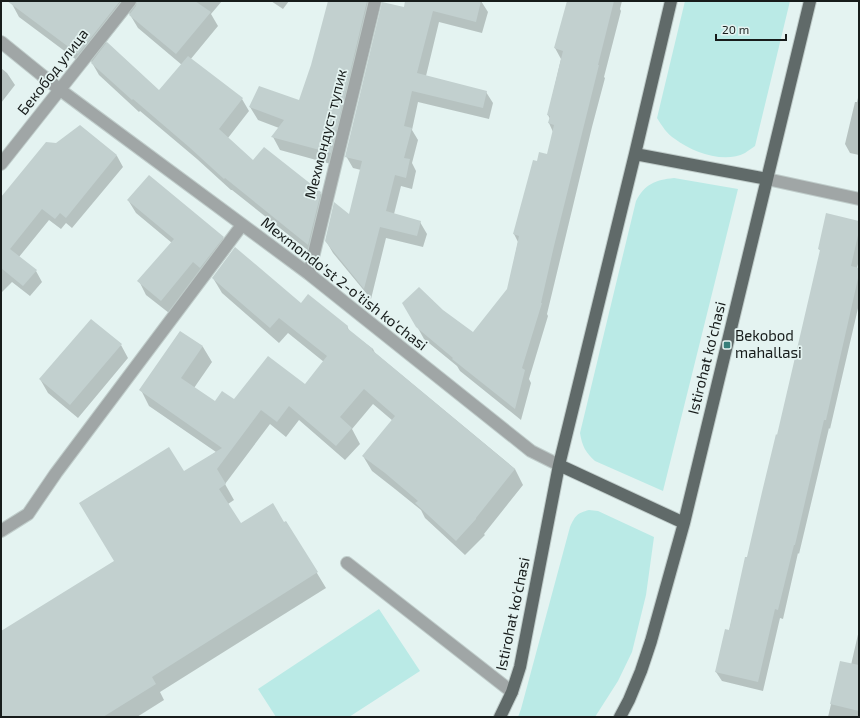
<svg xmlns="http://www.w3.org/2000/svg" width="860" height="718" font-family="'Exo 2',sans-serif">
<style>
.green{fill:#baeae6}
.shadow{fill:#0003;fill-rule:evenodd}
.building{fill:#c2d0cf}
.lines{fill:none;stroke-linecap:round;stroke-linejoin:round}
.minor-casing{stroke:#bfccca;stroke-width:14}
.major-casing{stroke:#bfccca;stroke-width:14}
.minor{stroke:#a0a6a6;stroke-width:12}
.major{stroke:#606a69;stroke-width:12}
.poi-dot{fill:#367e79;stroke:#e4f3f1;stroke-width:1.5}
.labels{text-anchor:middle;stroke-width:3.5;stroke-linejoin:round;paint-order:stroke}
.street-label{font-size:15px;fill:#171c1b;stroke:#e4f3f1}
.poi-label{font-size:15px;fill:#171c1b;stroke:#e4f3f1;text-anchor:start}
</style>
<rect width="100%" height="100%" fill="#e4f3f1"/>
<!-- green -->
<path class="green" d="M685,1H790L755,146C752,148 748,151 745,153C724,164 692,152 675,139C667,134 662,126 657,118Z
M674,178L738,189L663,491L595,461C586,453 582,446 580,433L636,201C645,184 655,180 674,178Z
M589,510L598,511L654,537L646,595L632,652L618,681L595,717H518L521,709L570,527C575,516 577,513 589,510Z
M379,609L420,671L349,717H276L258,689Z"/>
<!-- shadow -->
<path class="shadow" d="M14,1H222L211,14L218,26L190,60L242,99L249,111L228,138L253,161L320,193L327,205L315,256L232,190H231L197,159L140,111L139,112L99,75L91,61L86,67L19,17L12,4ZM129,13L138,28L182,65L159,91L106,42Z
M271,1H289L283,9Z
M329,1H380L338,166L280,150L273,137L279,128L258,120L250,107L300,101L312,65Z
M407,1H481L488,12L482,33L439,22L426,76L486,92L493,103L489,119L418,102L412,130L418,140L412,163L416,171L412,189L401,186L394,214L420,222L427,234L423,247L386,238L371,299L333,253L326,241L350,216L361,170L353,168L346,156L404,8Z
M568,1H622L620,9L621,11L604,77L605,78L592,127L547,314L548,316L529,379L531,383L521,420L460,371L457,366L424,339L404,303L443,311L473,333L508,290L518,242L514,234L537,162L548,155L553,132L549,123L550,119L548,115L561,59L555,48Z
M1,68L7,73L15,85L1,103Z
M859,94V155L850,153L845,144L855,102H857Z
M80,126L117,156L123,167L72,228L66,223L61,229L49,220L19,257L36,271L42,282L30,296L12,282L1,293V209L56,144Z
M128,200L223,238L231,251L208,281L201,275L169,313L146,295L139,281L172,243L136,213Z
M859,222V260L857,268L859,269V304L830,429L829,428L799,554L798,553L783,619L780,618L763,691L722,681L716,672L729,631L778,436L821,252L819,249Z
M213,278L301,305L347,326L350,332L373,349L375,353L515,469L523,485L484,534L485,535L465,555L425,518L421,510L395,489L372,471L363,456L393,421L373,404L352,429L360,444L345,460L299,420L286,437L270,424L225,484L234,500L228,504L240,525L284,524L286,522L326,588L160,692L164,700L137,717H1V632L115,562L184,473L216,452L149,406L141,390L180,332L203,347L212,362L194,388L215,402L234,401L305,385L324,362L288,333L279,343L222,293Z
M121,345L128,358L78,418L48,393L40,379Z
M859,630V717H828L841,662L851,665Z"/>
<!-- building -->
<path class="building" d="M7,1H120L78,54Z
M137,1H195L211,12L176,54L129,15L136,6Z
M328,1H367L331,153L271,137L284,120L249,107L259,86L299,100L311,65Z
M405,1H481L476,22L433,11L417,73L487,91L483,108L412,91L404,126L412,128L404,158L410,159L406,178L395,175L386,211L421,221L417,236L380,227L364,289L325,241L334,202L349,214L362,161L345,157L382,2L404,7Z
M567,1H614L598,65H599L554,246L541,303H542L522,368L525,370L515,409L452,359L453,358L416,327L402,303L419,287L443,310L473,332L507,289L519,236L513,234L533,160L537,161L539,152L547,154L554,125L548,123L550,116L547,115L563,51L554,48Z
M107,42L159,90L188,56L243,98L219,129L253,160L264,147L321,192L308,245L225,178L224,179L189,147L133,99L132,100L91,63Z
M80,125L117,155L66,218L60,213L55,219L42,209L10,249L37,270L23,286L1,268V197L46,142L56,143Z
M149,175L224,237L200,268L193,262L161,301L137,281L174,239L127,200Z
M826,213L859,221V231L851,266L859,268V274L826,420H824L795,545H794L778,610L775,609L758,682L715,672L725,629L729,630L745,557H747L762,492L776,434L777,435L820,250L818,249Z
M235,247L301,303L308,294L348,326L347,328L373,349L372,350L515,469L476,518V519L456,541L415,503L418,501L385,473L362,456L395,416L364,389L340,417L352,428L336,446L289,406L277,422L261,410L217,469L226,484L219,489L241,523L273,503L284,522L286,521L318,572L152,677L156,684L103,717H1V631L114,561L79,503L169,447L184,471L222,448L139,390L180,331L203,346L181,378L215,401L222,391L234,399L268,356L305,384L327,356L279,318L270,328L212,278Z
M91,319L122,344L70,405L39,379Z
M840,661L859,665V711L830,704Z"/>
<g class="lines">
<defs>
<path id="minor" d="M1,42L59,89L309,274L531,451L559,465
M1,164L130,1
M767,179L859,199
M309,274L375,1
M1,531L28,514L56,473L242,225
M347,563L512,692"/>
<path id="major" d="M635,154L767,179
M559,465L684,523
M500,717L512,692L520,667L559,465L635,154L671,1
M620,717L629,700L641,671L651,641L684,523L810,1"/>
</defs>
<!-- minor casing -->
<use href="#minor" class="minor-casing"/>
<!-- major casing -->
<use href="#major" class="major-casing"/>
<!-- minor -->
<use href="#minor" class="minor"/>
<!-- major -->
<use href="#major" class="major"/>
</g>
<!-- markers -->
<rect class="poi-dot" x="723" y="341" width="8" height="8" rx="2"/>
<g class="labels">
<!-- street labels -->
<g class="street-label">
<text transform="translate(53 72) rotate(-52)" y="5">Бекобод улица</text>
<text transform="translate(326 134) rotate(-76)" y="5">Мехмондуст тупик</text>
<text transform="translate(344 284) rotate(38)" y="5">Mexmondo'st 2-o'tish ko'chasi</text>
<text transform="translate(707 358) rotate(-76)" y="5">Istirohat ko'chasi</text>
<text transform="translate(513 614) rotate(-78)" y="5">Istirohat ko'chasi</text>
</g>
<!-- poi labels -->
<g class="poi-label">
<text x="735" y="341">Bekobod<tspan x="735" dy="17">mahallasi</tspan></text>
</g>
</g>
<!-- border -->
<rect width="860" height="718" fill="none" stroke="#171c1b" stroke-width="4"/>
<!-- scale -->
<path d="M716 34v6h70v-6" fill="none" stroke="#171c1b" stroke-width="2"/>
<text x="722" y="34" font-size="12" fill="#171c1b" stroke="#e4f3f1" stroke-width="3" paint-order="stroke">20 m</text>
</svg>
